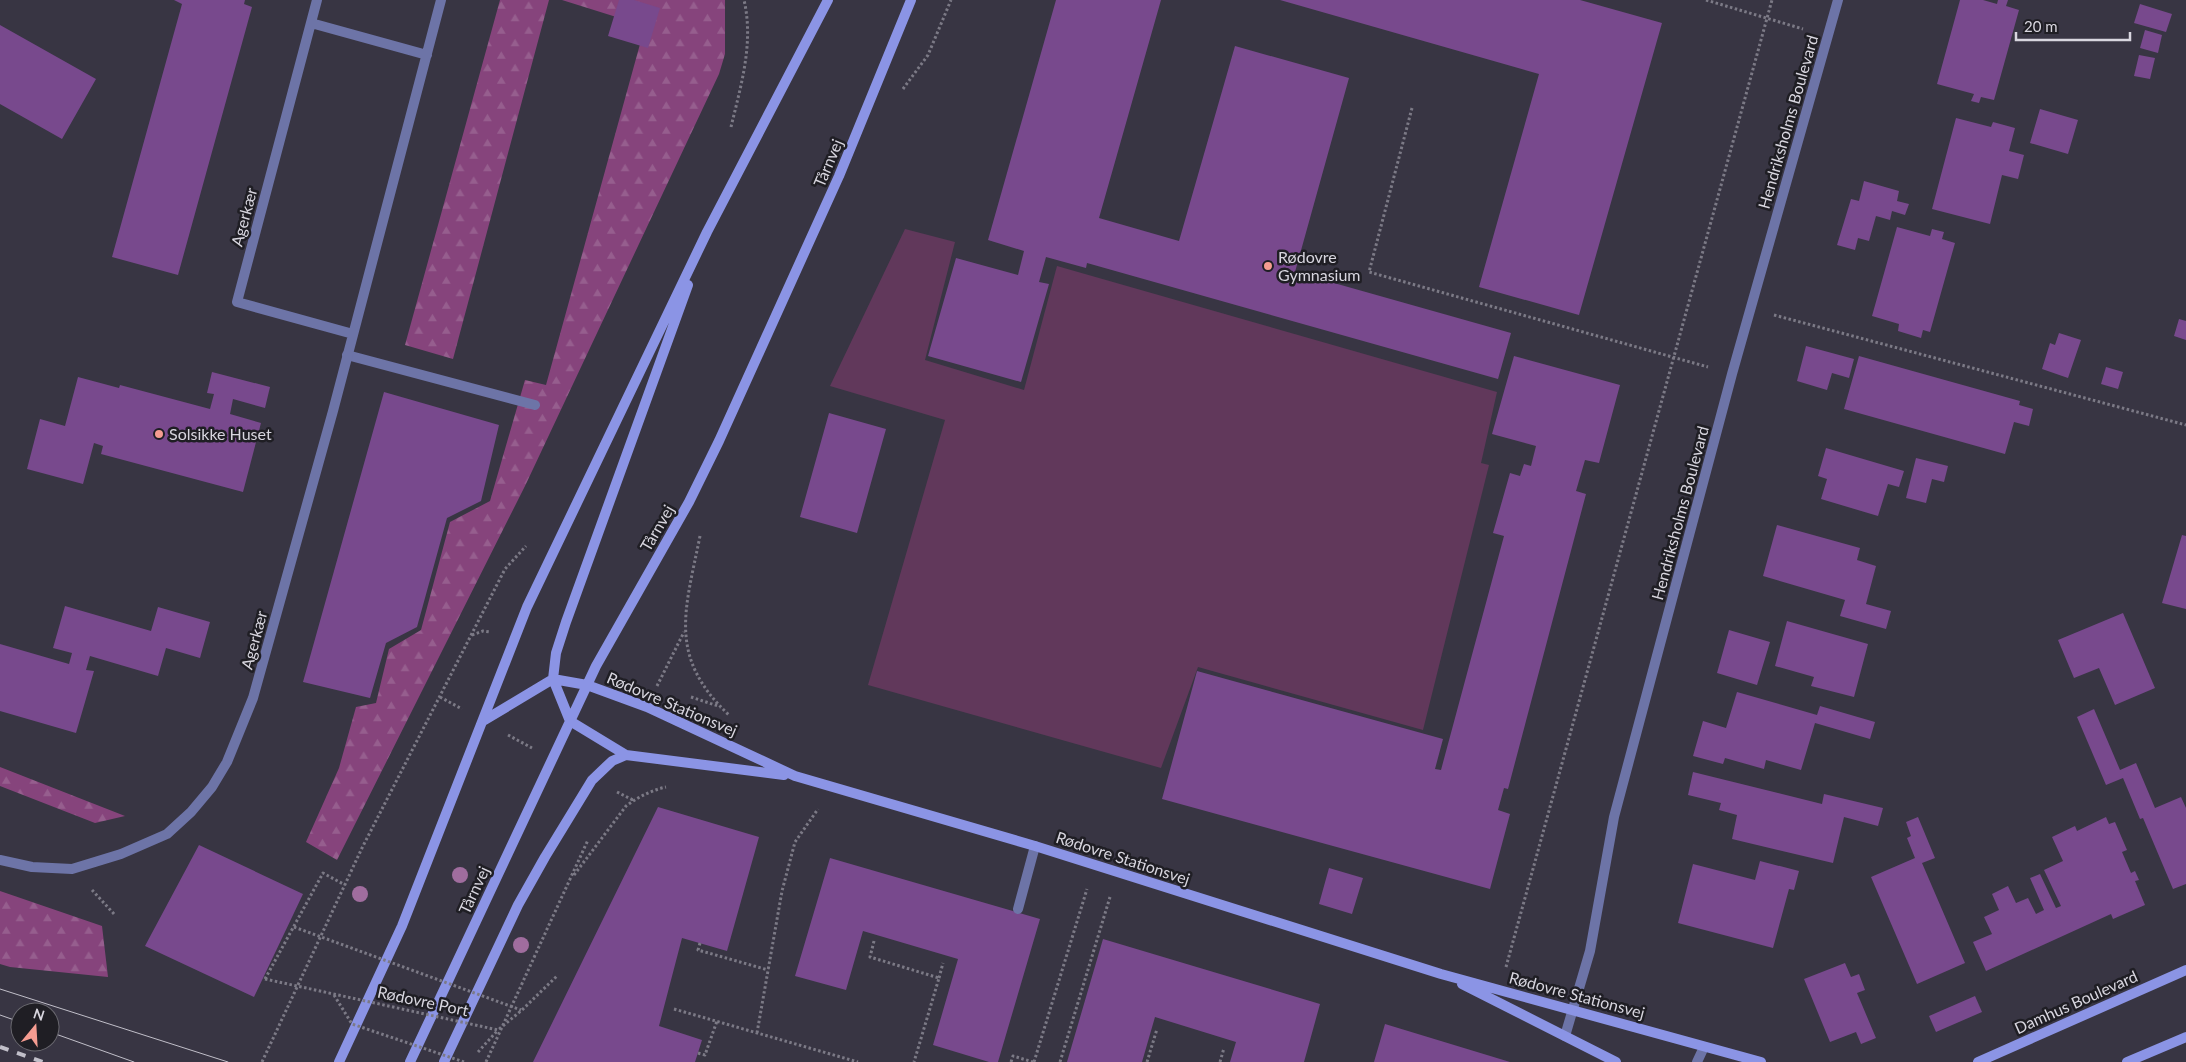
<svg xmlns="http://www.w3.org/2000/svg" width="2186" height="1062" font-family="Lato,sans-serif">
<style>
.forest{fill:url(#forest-firs)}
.pitch{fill:#61385b}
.building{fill:#78498d}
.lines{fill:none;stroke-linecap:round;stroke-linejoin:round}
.path{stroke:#7c7a86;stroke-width:3;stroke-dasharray:2.5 2.5;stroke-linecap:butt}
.lane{stroke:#6d74a7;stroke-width:10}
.street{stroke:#6d74a7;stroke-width:10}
.secondary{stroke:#8b94e5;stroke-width:10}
.tram{stroke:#c1bfc9;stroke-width:1}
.rail{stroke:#c1bfc9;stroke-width:4;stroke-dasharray:9 9;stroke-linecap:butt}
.path-bridge{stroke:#7c7a86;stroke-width:3;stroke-dasharray:2.5 2.5;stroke-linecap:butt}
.tree{fill:#a06d9e}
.poi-dot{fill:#f59c91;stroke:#1f1e24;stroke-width:2}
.labels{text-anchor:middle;stroke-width:5;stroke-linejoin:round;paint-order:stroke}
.street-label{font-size:16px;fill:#d8d6df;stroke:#1f1e24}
.poi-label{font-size:16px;fill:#d8d6df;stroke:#1f1e24;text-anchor:start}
</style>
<defs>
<pattern id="forest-firs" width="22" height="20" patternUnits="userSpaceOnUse" patternTransform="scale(1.25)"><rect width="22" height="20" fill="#86447c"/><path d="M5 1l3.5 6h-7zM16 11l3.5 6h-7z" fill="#965e8e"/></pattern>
</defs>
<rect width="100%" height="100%" fill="#383543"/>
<!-- forest -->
<path class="forest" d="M500,0H549L453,359L405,345Z
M562,0H725V54L719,74L525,486L337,860L306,842L339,768L356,707L376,703L389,649L421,630L450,522L490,501L525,380L546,385L645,26Z
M0,767L125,816L95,823L0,786Z
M0,891L102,926L108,977L10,967L0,964Z"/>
<!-- pitch -->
<path class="pitch" d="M905,229L955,242L925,360L1024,390L1057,266L1497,392L1481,463L1489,465L1423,730L1198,667L1161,768L868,685L945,420L830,386Z"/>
<!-- building -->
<path class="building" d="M174,0H245L244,4L252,7L178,275L112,257L182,4Z
M619,0H634L660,8L648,48L608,36Z
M1056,0H1161L1099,218L1179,241L1235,46L1349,78L1295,272L1511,333L1498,379L1087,263L1086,268L1046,257L1039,282L1049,284L1021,382L928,356L956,258L1018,275L1024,251L988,240Z
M1280,0H1580L1662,23L1579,315L1479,287L1539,74Z
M1960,0H1983L1997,4L1998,0H2008L2006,6L2019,10L1994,100L1981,97L1979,103L1971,101L1974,94L1937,84Z
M2140,4L2172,14L2166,32L2134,23Z
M0,25L96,79L62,139L0,104Z
M2145,30L2162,35L2158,53L2140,48Z
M2139,55L2155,58L2150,79L2134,76Z
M2040,109L2078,120L2068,154L2030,143Z
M1956,118L1991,127L1993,122L2015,128L2009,151L2024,155L2018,179L2002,175L1990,224L1932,209Z
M1864,181L1899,191L1897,201L1909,204L1905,215L1892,211L1890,220L1876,216L1869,241L1858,238L1855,250L1837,245L1851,199L1859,201Z
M1897,227L1930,236L1932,229L1944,232L1942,239L1955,243L1930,332L1923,330L1921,338L1898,331L1899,324L1872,316Z
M2179,319L2186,321V340L2174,336Z
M2059,333L2081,340L2068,378L2042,369L2050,343L2055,345Z
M1806,346L1854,359L1849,378L1832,373L1827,390L1797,381Z
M1514,356L1620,385L1599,463L1585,460L1576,491L1586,494L1508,789L1504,788L1498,810L1510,814L1490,889L1162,799L1197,671L1443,739L1435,769L1441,770L1504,536L1493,533L1510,473L1520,476L1524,464L1531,466L1536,446L1492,434Z
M1859,356L2020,401L2019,405L2033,409L2029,426L2014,422L2005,454L1844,409Z
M2106,367L2123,372L2118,389L2101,384Z
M212,372L270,387L265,408L233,399L230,414L261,423L243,492L101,454L103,446L94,443L83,484L27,469L40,419L65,426L78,377L119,388L120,385L210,409L214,394L207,393Z
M384,392L499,425L481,501L447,518L417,627L386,643L370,698L303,682Z
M829,413L886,429L857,533L800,517Z
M1826,448L1904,471L1899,487L1888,484L1878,516L1821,499L1827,479L1818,476Z
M1916,458L1948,466L1944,482L1932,479L1926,503L1906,498Z
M1777,525L1860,548L1857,560L1876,566L1866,604L1891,611L1886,629L1840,616L1845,600L1763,576Z
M2182,535L2186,536V609L2162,603Z
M65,606L151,631L158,607L210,622L200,658L166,648L158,676L90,656L86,670L94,671L76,733L0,711V644L69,664L72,653L53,648Z
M2123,613L2155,688L2115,705L2099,668L2074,678L2058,640Z
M1787,621L1868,644L1854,697L1811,686L1814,677L1775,666Z
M1729,630L1770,642L1757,685L1717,673Z
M1737,692L1817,715L1820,706L1875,722L1870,739L1815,723L1801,770L1766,760L1764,769L1725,758L1723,764L1693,756L1703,721L1726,728Z
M2094,709L2120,770L2136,763L2155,808L2181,797L2186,808V884L2173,889L2143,818L2140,819L2123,778L2106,785L2077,717Z
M1693,772L1822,804L1824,794L1883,808L1878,826L1844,817L1833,863L1732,839L1737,815L1719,810L1721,803L1688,795Z
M658,807L759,837L727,951L682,938L659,1026L702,1040L695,1062H533Z
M1918,817L1935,858L1922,863L1965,963L1917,984L1871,877L1915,858L1907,838L1911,836L1906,822Z
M2106,817L2109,824L2115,822L2127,850L2122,852L2131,873L2135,871L2139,880L2135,881L2145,905L2113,919L2111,914L1986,971L1973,942L1992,934L1984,917L1999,910L1992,894L2008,886L2016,903L2028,898L2036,914L2044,910L2030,878L2040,874L2056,908L2061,906L2044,870L2063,861L2052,837L2075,826L2077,831Z
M199,845L303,894L254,997L145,946Z
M830,858L1040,919L998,1062H989L933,1045L958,959L863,931L846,990L795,976Z
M1760,861L1799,871L1794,890L1789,889L1773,948L1678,923L1693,864L1755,880Z
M1329,868L1363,878L1352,914L1319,904Z
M1103,939L1320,1004L1304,1062H1230L1236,1042L1155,1017L1142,1062H1067Z
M1845,963L1851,977L1859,974L1865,990L1857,993L1876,1038L1861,1044L1856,1032L1830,1042L1804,979Z
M1975,996L1982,1012L1936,1032L1929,1016Z
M1385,1024L1510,1062H1374Z"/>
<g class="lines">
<!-- path -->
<path class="path" d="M1706,0L1803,29
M903,89L928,55L951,0
M1412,108L1369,272L1708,367
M731,127C741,85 754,43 744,0
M1774,315L2186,425
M700,536C685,611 667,657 730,716
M472,635L483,631L490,632
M657,686L684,632
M440,697L462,709
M691,697L721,707
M508,735L532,748
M617,792L633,800
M574,875L626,806C638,797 652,790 666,787
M92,890L115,915
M874,941L870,957L939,978L914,1062
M700,943L698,950L768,970
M1506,967L1772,0
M939,978L943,963
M265,979L323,873L345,885
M674,1009L858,1062
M757,1033L782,891L795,842L818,809
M478,1052L498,1030
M698,1053L705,1055L717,1021
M262,1062L362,848L505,569L526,546
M486,1062L588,840
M1011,1062L1013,1056L1033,1062
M1034,1062L1087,889
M1060,1062L1110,897
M1147,1062L1157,1029
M1220,1062L1224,1048"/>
<!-- lane -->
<path class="lane" d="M347,355L535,405
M1018,909L1035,846
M1697,1062L1704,1047"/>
<!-- street -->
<path class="street" d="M317,0L237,302L353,334
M311,23L427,55
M0,860L32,867L72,869L121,854L167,834L191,812L212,787L227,762L253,698L333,411L441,0
M1565,1036L1590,951L1614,817L1732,374L1838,0"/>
<!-- secondary -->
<path class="secondary" d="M688,285L566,622L556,653L553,679L570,721L626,755L784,775
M483,721L553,679L587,685L647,707L795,776L1035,846L1441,974L1761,1062
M1462,984L1616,1062
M339,1062L402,926L527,607L707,232L828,0
M410,1062L596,666L689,502L719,441L839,176L911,0
M444,1062L518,905L545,857L592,780L612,761L626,755
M1978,1062L2186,970
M2127,1062L2186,1037"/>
<!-- tram -->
<path class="tram" d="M0,989L228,1062
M0,1015L20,1022
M50,1032L134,1062"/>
<!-- rail -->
<path class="rail" d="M0,1047L43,1062"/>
<!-- path-bridge -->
<path class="path-bridge" d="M294,927L521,1010
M265,979L498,1030L522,1010L558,975
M334,995L352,1024L464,1062"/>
</g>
<!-- trees -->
<g class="tree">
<circle cx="460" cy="875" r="8"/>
<circle cx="360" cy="894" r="8"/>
<circle cx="521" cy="945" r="8"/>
</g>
<!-- markers -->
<g class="poi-dot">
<circle cx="1268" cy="266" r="5"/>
<circle cx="159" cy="434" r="5"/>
</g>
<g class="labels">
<!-- street labels -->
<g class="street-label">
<text transform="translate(1788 122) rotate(-74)" y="6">Hendriksholms Boulevard</text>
<text transform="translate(828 163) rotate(-67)" y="6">Tårnvej</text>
<text transform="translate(244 217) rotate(-75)" y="6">Agerkær</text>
<text transform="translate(1680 513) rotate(-75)" y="6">Hendriksholms Boulevard</text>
<text transform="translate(657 528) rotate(-60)" y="6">Tårnvej</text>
<text transform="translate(254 640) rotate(-75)" y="6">Agerkær</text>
<text transform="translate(672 704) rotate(23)" y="6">Rødovre Stationsvej</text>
<text transform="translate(1123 858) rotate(18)" y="6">Rødovre Stationsvej</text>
<text transform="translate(474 890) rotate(-65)" y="6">Tårnvej</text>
<text transform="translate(1577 995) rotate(15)" y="6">Rødovre Stationsvej</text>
<text transform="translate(423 1001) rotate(12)" y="6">Rødovre Port</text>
<text transform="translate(2076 1002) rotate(-24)" y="6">Damhus Boulevard</text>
</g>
<!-- poi labels -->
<g class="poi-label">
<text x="1278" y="263">Rødovre<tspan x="1278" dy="18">Gymnasium</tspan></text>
<text x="169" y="440">Solsikke Huset</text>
</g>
</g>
<!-- north arrow -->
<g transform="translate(35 1027) rotate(18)"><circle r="24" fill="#1f1e24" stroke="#69686f"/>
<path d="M0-4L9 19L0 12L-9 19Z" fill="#f59c91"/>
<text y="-8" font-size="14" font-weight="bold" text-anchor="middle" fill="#d8d6df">N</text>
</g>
<!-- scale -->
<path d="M2016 32v8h114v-8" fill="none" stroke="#d8d6df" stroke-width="2.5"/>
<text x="2024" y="32" font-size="15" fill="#d8d6df" stroke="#1f1e24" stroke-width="4" paint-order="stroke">20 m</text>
</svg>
